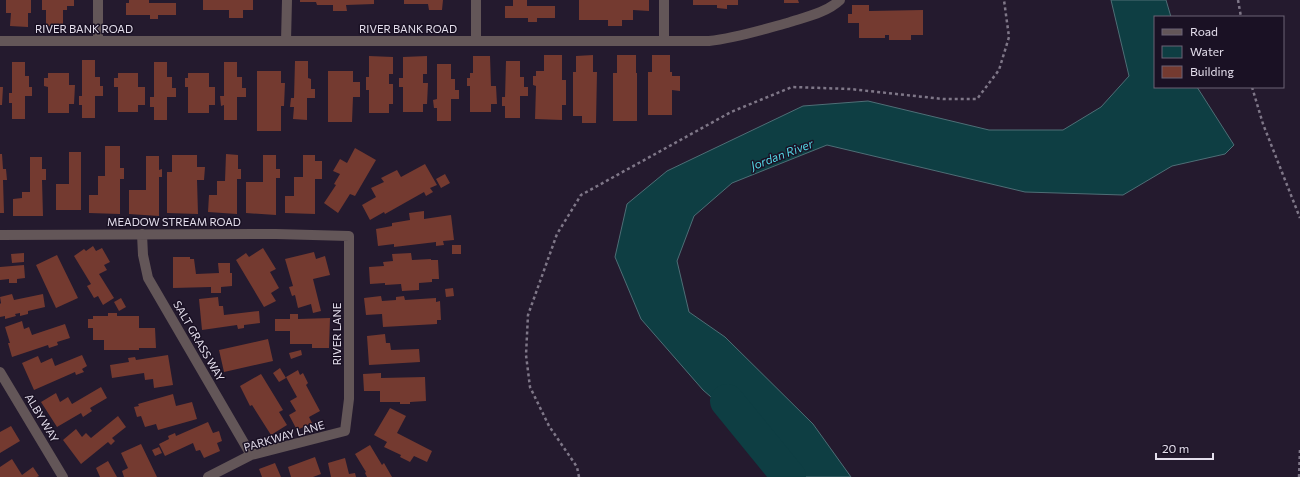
<svg xmlns="http://www.w3.org/2000/svg" width="1300" height="477" font-family="Commissioner,sans-serif">
<style>
.water{fill:#0e3e43;stroke:#4e6e76}
.lines{fill:none;stroke-linecap:round;stroke-linejoin:round}
.river{stroke:#0e3e43;stroke-width:34}
.building{fill:#743a30}
.path{stroke:#7f7788;stroke-width:2.5;stroke-dasharray:3 3;stroke-linecap:butt}
.minor{stroke:#635658;stroke-width:10}
.labels{text-anchor:middle;stroke-width:3;stroke-linejoin:round;paint-order:stroke}
.street-label{font-size:11px;fill:#e4deec;stroke:#1a1124}
.water-label{font-size:12px;font-style:italic;fill:#53d5e3;stroke:#1a1124}
</style>
<rect width="100%" height="100%" fill="#241a2e"/>
<!-- water -->
<path class="water" d="M1111,0H1166L1171,17H1155V87H1197L1234,145L1225,154L1172,166L1123,195L1025,192L827,145L732,183L694,216L677,261L689,312L725,337L813,424L851,477H791L758,438L703,390L641,319L615,257L627,204L667,171L803,106L868,101L989,130H1063L1101,107L1129,76Z"/>
<g class="lines">
<!-- river -->
<path class="river" d="M727,401L789,477"/>
</g>
<!-- building -->
<path class="building" d="M6,0H31V13H28V27L10,26L11,13H6Z
M42,0H74V6H67V10H63V27L46,26V10H42Z
M129,0H149V3H176V15H158V19H150V15H126V3H129Z
M203,0H253V10H243V18H229V10H203Z
M300,0H374V4L346,5L347,11H333V5H317L316,2H300Z
M404,0H443L442,10H429L428,4H404Z
M513,0H527V6H555V18H537V22H528V18H505V6H513Z
M579,0H649V11L633,10V20H622V26H608V20H579Z
M693,0H738V5H727V9L717,8V5H693Z
M784,0H798L799,3H784Z
M852,5H869V11L923,10V35H911V40H889V35H885V38H859V23H848V14H852Z
M544,55H562V80H566V105H562V120L535,119L536,86L533,85V76H536V71H544Z
M593,55V72H597L596,123H582V116H573V72H576V56Z
M617,55H636V73H637V121H613V73H617Z
M652,55H670V72H672V76H680V91L672,90V115H648V72H652Z
M369,56L393,57V74H389V84H393V104H389V113H369V90H366V77H369Z
M427,56V74H423V83H428L427,104H423V112H403V87H399V78H403V57Z
M473,56H490L491,86H496L497,104H491V112H470V86H467V78H470V73H473Z
M82,60H95V77H100V86H103V96H95V118H82V105H79V96H82Z
M295,61H308V78L311,79V89H315V98H307V120L293,119L294,107H290L291,98H294Z
M506,61H520V77H524V87H528V96H520V118H505V106H502V97H505Z
M12,62H25V76H29V87H32V96H25V119H12V103H9V93H12Z
M154,62H167V77H172V88H176V97H167V120H154V107H150V97H154Z
M224,62H237V77H242V88H246V97H237V120H224V105L221,106L220,96H224Z
M437,64H451V79H455V90H459V99H451V121H437V108H434L433,100L437,99Z
M257,71H281V83H285L284,106H281V131H257Z
M328,71H353V82H360V97H353L352,122H328Z
M48,73H69V85H75L74,104H69V113H48V87L44,86V78H48Z
M118,73H138V87H145V105H138V112H118V87H114V78H118Z
M188,73H209V87H215V105H209V113H188V87H185V78H188Z
M0,87H3L2,105H0Z
M105,146H120V168H124V179H120V214L89,213V195H98V176H105Z
M355,148L376,160L355,196L350,194L338,213L324,203L336,185L334,184L340,174L333,171L340,159L347,163Z
M69,152H81V210H56V184H69Z
M0,154H2L3,169H6L7,180H3L4,213H0Z
M226,154L238,155V169H241V179H237V214L208,212L209,195H217V181H225Z
M172,155H197V167H205L204,180H197L198,214L167,213V172H172Z
M263,155H276V169H280V178H276V215L246,213V182H263Z
M303,155H315V161H322V179H315V214L285,213V196H294V177H303Z
M146,156H159V170L162,169V177H159V216L129,214V190H146Z
M30,157H42V169H46V180H42L43,216H13V199L22,198V192H30Z
M425,164L437,185L430,188L433,192L426,196L424,192L385,214L384,212L370,220L362,205L376,197L371,188L384,182L381,178L397,170L401,177Z
M445,174L450,183L441,188L436,179Z
M424,211V219L451,215L454,240L443,241L444,245L436,246V242L394,247V244L378,246L376,229L392,226V223L410,220L409,213Z
M452,245H461V254H452Z
M93,246L96,251L102,248L110,262L104,265L107,270L99,274L114,298L103,305L98,296L94,298L87,286L91,284L74,256L84,249L86,251Z
M263,248L276,269L270,272L279,288L271,293L276,301L264,307L236,260L246,253L249,257Z
M314,252L316,259L325,256L330,275L313,279L321,311L313,313L311,304L298,308L295,295L292,296L289,287L293,286L285,259Z
M24,253V262L12,263L11,254Z
M411,253L412,260L431,259V260H438L439,279H432V282L419,283V290L402,291L401,284L385,285V283L370,284L369,267L384,266L383,262L393,261L392,254Z
M57,255L78,298L56,308L36,265Z
M173,257H190V259H194L196,274L219,273L218,263H230V273H232V286L221,287V293H211V287L173,288Z
M24,265L25,278L17,279V283H9V279L0,280V267Z
M453,288L454,296L446,297L445,289Z
M12,294L14,300L43,294L45,307L28,311V314L20,316V313L15,314L16,316L5,319V316L0,317V304L1,303L0,297Z
M381,296L382,301L396,300V297L404,296L405,300L436,298V302L440,301L441,320H437V324L383,327L382,314L366,315L364,298Z
M218,297L219,306H223L224,315L259,311L260,323L244,325V328L238,329L237,325L202,330L199,299Z
M121,298L126,307L119,311L114,302Z
M108,313H117V316H139V328H155L156,348H139V350H104V340H93V328H88V319H93V316H108Z
M290,314H298V319L330,318L329,348H312V344H290V331H275V319H290Z
M22,321L24,329L29,327L32,335L65,324L70,338L57,342L58,345L49,348L48,345L12,357L8,343H10L5,327Z
M385,334L386,343H390L391,350L419,349L420,362L369,365L367,336Z
M268,339L273,361L224,372L219,350Z
M301,350L302,355L291,359L289,353Z
M82,355L87,366L82,369L84,372L76,375L75,372L34,390L22,363L38,356L41,363L52,358L55,366Z
M168,355L173,385L154,388L153,379L145,380L144,373L112,378L110,365L129,362L128,358L135,357L136,360Z
M280,368L286,378L279,382L273,373Z
M298,370L300,375L303,373L308,383L306,385L320,411L309,417L312,423L297,430L289,415L296,411L290,401L297,397L286,377Z
M381,373V378L425,377L426,401L410,402V404H400V402H380V391H364L363,374Z
M261,374L283,410L279,412L287,425L271,435L252,405L250,406L240,386Z
M101,387L107,398L90,408L92,411L83,417L81,413L57,427L41,402L56,393L60,402L68,397L72,404Z
M173,394L176,406L192,402L197,419L158,430L156,424L145,427L141,416L137,417L134,407L139,406L138,404Z
M390,408L406,416L397,433L432,451L427,462L414,456L410,462L400,457L401,455L384,447L387,442L374,435Z
M118,416L126,427L112,438L115,441L111,445L108,442L81,464L63,440L76,429L82,437L86,433L91,438Z
M208,422L213,433L219,431L222,441L217,443L220,451L204,458L200,450L196,451L193,443L165,456L159,444L169,439L168,436L175,433L176,436Z
M11,426L20,441L0,453V432Z
M141,444L157,477H124L122,471L128,468L121,453Z
M370,445L382,465L384,463L392,477H367L365,473L366,472L355,454Z
M159,447L162,453L155,456L152,450Z
M315,457L321,474L313,477H291L288,467Z
M345,458L349,474L355,473L356,477H331L328,463Z
M12,459L22,475L33,467L39,476L37,477H0V467Z
M108,461L117,477H100L96,468Z
M275,463L281,477H262L259,469Z"/>
<g class="lines">
<!-- path -->
<path class="path" d="M1238,0L1241,17
M1252,87L1263,124L1300,218
M579,477L577,467L549,426L530,387L526,355L528,315L557,234L581,195L731,112L792,87L850,89L943,99H977L999,70L1009,37L1004,0
M1299,477L1300,449"/>
<!-- minor -->
<path class="minor" d="M0,41H709C736,38 761,30 787,23C805,17 826,13 840,0
M98,41V0
M286,41L287,0
M476,41V0
M664,41V0
M142,234L143,255L148,278L251,455
M0,235L276,234L349,236V399L345,431L251,455L208,477
M0,372L63,477"/>
</g>
<g class="labels">
<!-- street labels -->
<g class="street-label">
<text x="84" y="33">RIVER BANK ROAD</text>
<text x="408" y="33">RIVER BANK ROAD</text>
<text x="174" y="226">MEADOW STREAM ROAD</text>
<text transform="translate(337 334) rotate(-90)" y="4">RIVER LANE</text>
<text transform="translate(199 341) rotate(60)" y="4">SALT GRASS WAY</text>
<text transform="translate(42 418) rotate(59)" y="4">ALBY WAY</text>
<text transform="translate(284 436) rotate(-16)" y="4">PARKWAY LANE</text>
</g>
<!-- water labels -->
<g class="water-label">
<text transform="translate(782 155) rotate(-21)" y="4">Jordan River</text>
</g>
</g>
<!-- legend -->
<rect x="1154" y="16" width="130" height="72" fill="#1a1124" stroke="#6b6374"/>
<rect x="1162" y="29" width="20" height="6" fill="#635658" stroke="#6b6374"/>
<text x="1190" y="36" font-size="12" fill="#e4deec">Road</text>
<rect x="1162" y="46" width="20" height="12" fill="#0e3e43" stroke="#6b6374"/>
<text x="1190" y="56" font-size="12" fill="#e4deec">Water</text>
<rect x="1162" y="66" width="20" height="12" fill="#743a30" stroke="#6b6374"/>
<text x="1190" y="76" font-size="12" fill="#e4deec">Building</text>
<!-- scale -->
<path d="M1156 453v6h57v-6" fill="none" stroke="#e4deec" stroke-width="2"/>
<text x="1162" y="453" font-size="12" fill="#e4deec" stroke="#1a1124" stroke-width="3" paint-order="stroke">20 m</text>
</svg>
